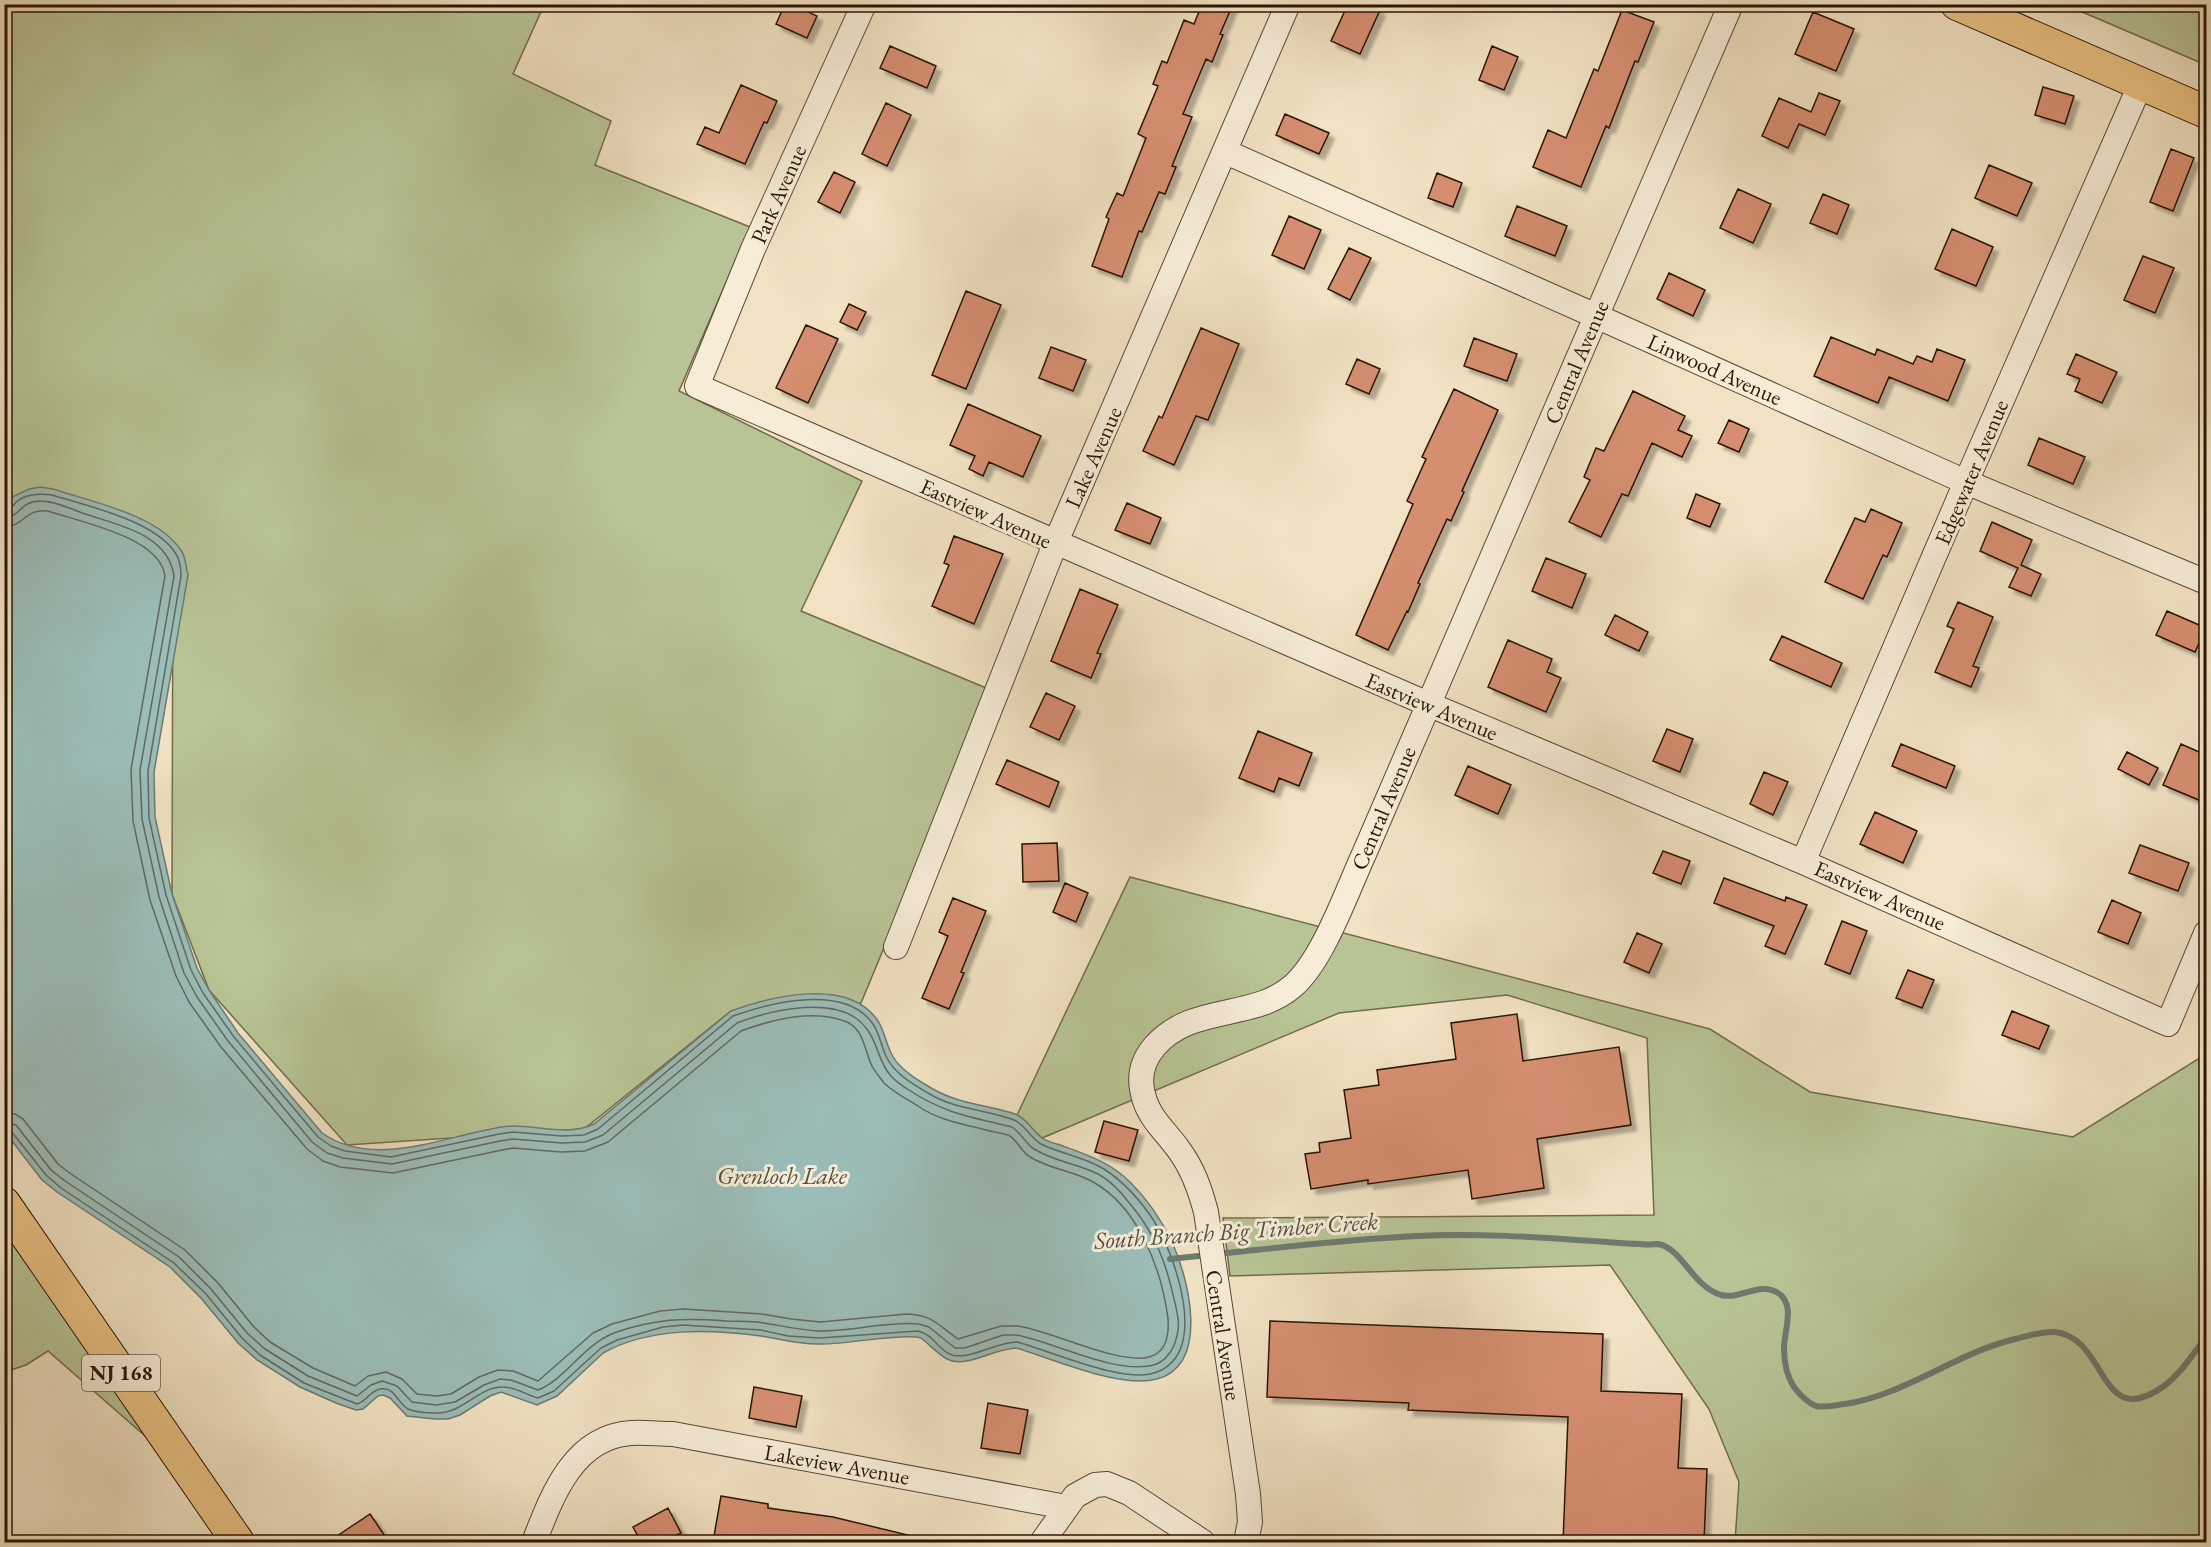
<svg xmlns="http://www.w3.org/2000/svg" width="2211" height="1547" font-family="'EB Garamond',serif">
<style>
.green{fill:#b8c495;stroke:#726c4c;stroke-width:1.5}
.water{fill:#9bbdb8;stroke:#6e7a70;stroke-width:1.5}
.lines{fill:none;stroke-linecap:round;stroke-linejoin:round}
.shore{stroke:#63695e;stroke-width:1.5}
.stream{stroke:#6e7a70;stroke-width:6}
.building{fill:#d68e71;stroke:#2b1503;stroke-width:1.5;filter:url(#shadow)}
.minor-casing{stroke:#5c4833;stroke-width:26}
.major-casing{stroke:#2b1503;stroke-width:34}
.minor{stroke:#f6ecd8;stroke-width:24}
.major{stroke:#e8c182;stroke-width:32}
.labels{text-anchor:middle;stroke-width:6;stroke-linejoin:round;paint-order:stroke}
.shield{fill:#f6ecd8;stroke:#685643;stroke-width:1.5}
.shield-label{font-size:21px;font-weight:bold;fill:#2b1503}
.street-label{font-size:22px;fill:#2b1503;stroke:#f6ecd8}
.water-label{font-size:24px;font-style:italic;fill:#525042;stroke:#f6ecd8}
</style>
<defs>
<filter id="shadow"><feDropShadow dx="5.5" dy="5.5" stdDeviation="1.5" flood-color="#0004"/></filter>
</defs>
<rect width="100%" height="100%" fill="#f1e2c3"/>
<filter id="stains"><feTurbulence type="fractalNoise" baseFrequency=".00333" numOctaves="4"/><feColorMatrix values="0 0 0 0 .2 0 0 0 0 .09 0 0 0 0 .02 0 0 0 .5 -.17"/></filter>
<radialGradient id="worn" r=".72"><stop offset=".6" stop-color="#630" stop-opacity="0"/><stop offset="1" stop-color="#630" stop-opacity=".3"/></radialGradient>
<!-- green -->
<path class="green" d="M4,5H544L513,74L611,121L595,165L750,227L679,391L862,481L801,611L991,690L861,1003L731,1011L584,1129L347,1145L209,990L172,894L173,541L8,499L4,467Z
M2066,5H2206V65Z
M1130,877L1710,1029L1810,1092L2073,1137L2206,1054V1542H1735L1739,1482L1709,1409L1610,1265L1230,1276L1223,1218L1654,1215L1647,1038L1507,995L1339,1013L1042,1138L1017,1115Z
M4,1203L193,1478L48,1351L26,1365L5,1372Z"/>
<!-- water -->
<path class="water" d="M40,487L53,489C92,502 160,515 182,552C186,559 186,568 188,575L154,772L155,817L172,894L197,968L209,990L238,1033L322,1133C368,1165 428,1143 477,1132C489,1130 501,1126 513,1126C540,1126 569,1136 594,1124L731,1011C772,996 849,977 878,1021C885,1032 886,1044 892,1055C900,1070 919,1081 933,1089C959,1104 988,1105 1015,1114C1028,1119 1032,1131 1042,1138C1048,1142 1057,1144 1063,1146C1088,1155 1111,1163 1130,1182C1147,1199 1162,1221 1172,1242C1188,1277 1211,1364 1157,1379C1120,1389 1054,1359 1016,1348C995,1348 966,1369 947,1359C938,1354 930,1345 921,1338L917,1337C886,1335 852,1344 821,1344C800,1345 781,1339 761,1336C710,1329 650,1327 603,1353L557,1396L537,1405L501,1392L490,1396L460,1415L448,1419H435L407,1416L390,1398L383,1395L378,1396L363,1409L356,1410L336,1403L300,1387L257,1360L238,1343L201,1298L170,1267L57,1192L42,1180L5,1132V514L8,499L29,489Z"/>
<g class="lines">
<!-- shore -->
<path class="shore" d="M4,510L11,509C19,494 36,493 52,495C87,506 162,522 178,558C180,563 181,570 181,576L148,771L149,818L166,895L191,970L203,993L234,1037L318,1137L331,1146L345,1151L391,1157L499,1134L513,1132L562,1136L584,1135L598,1129L733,1016C772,1002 845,984 873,1024C880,1034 881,1047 887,1058C895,1074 913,1084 928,1093C955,1110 985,1109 1014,1120C1026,1125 1030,1138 1041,1144C1061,1154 1085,1157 1104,1169C1123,1181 1142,1202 1154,1221C1175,1255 1210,1352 1157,1372C1125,1385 1051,1351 1017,1342C996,1342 971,1360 952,1355C939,1351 933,1334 918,1331L820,1338L788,1336L761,1330L683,1325L663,1327L617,1340L601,1348L554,1391L538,1398C527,1395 515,1387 503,1387C479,1386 463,1414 436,1413C428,1413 415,1412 408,1409C398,1404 395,1386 380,1389C370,1391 366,1402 357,1404L304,1383L260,1355L242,1338L206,1294L174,1263L61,1188L46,1175L11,1131L4,1129
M4,518C21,517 20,501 40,501C55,501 71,509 85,514C118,525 168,534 174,576L140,770L142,819L159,897L184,973L197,997L228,1041L312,1142L327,1153L343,1158L392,1164L500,1141L513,1139L562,1143L585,1142L603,1135L737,1023C771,1010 840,993 866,1028C878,1042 878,1062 891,1076C896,1082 903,1086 909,1090C945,1114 972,1117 1012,1127C1021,1133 1026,1144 1034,1149C1053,1161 1078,1164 1098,1174C1111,1181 1122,1193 1131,1205C1155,1234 1166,1262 1174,1299C1176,1308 1180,1321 1178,1330C1176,1346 1167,1364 1149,1366C1110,1372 1056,1343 1017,1335H1003L965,1348H955L929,1327L919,1324C886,1321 851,1332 818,1331C800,1330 782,1326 764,1323C752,1321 739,1321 727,1321C684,1318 656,1318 614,1333C583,1345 566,1379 538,1390L511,1380L500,1379L484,1385L455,1402L436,1405L412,1402L397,1386L382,1381L371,1385L357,1396L308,1376L265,1349L247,1333L211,1289L179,1257L65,1181L51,1170L16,1125L4,1121
M4,527C25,526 25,508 48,511C80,522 160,537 165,576L131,769L133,821L150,900L176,976L189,1002L221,1047L307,1149L323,1161L340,1167L393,1173L502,1150L513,1148L561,1152L585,1151L608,1142L741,1031C773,1019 815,1009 847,1022C863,1029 865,1050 871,1064C874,1071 880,1077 884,1083C893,1092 907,1099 918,1106C938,1120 962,1124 986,1130C993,1132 1001,1133 1008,1135C1017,1139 1021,1152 1030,1157C1049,1169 1074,1171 1093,1182C1137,1206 1160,1266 1167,1312C1170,1328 1169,1352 1149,1357C1119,1365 1052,1331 1018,1326H1001L958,1339C938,1325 933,1315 907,1314L820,1322L791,1319L762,1314L684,1309L660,1311L612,1324L593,1333L538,1381L513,1371L498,1370L479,1377L451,1394L437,1396L417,1394L402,1379L386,1372L368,1376L355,1386L313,1368L270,1342L254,1327L218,1283L185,1250L71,1174L58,1164L23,1119L15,1114L4,1112"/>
<!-- stream -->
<path class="stream" d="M1218,1254C1284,1247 1350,1239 1417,1236C1476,1233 1535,1237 1593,1241C1609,1242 1625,1244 1640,1244C1646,1245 1652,1244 1658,1244C1682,1248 1692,1286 1721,1295C1740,1300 1760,1281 1778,1293C1796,1304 1784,1331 1784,1348C1784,1362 1786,1375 1794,1387C1800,1395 1806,1402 1816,1406C1824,1408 1837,1405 1845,1404C1905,1395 1956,1353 2015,1339C2028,1336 2042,1331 2055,1332C2109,1338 2098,1433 2164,1386C2182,1373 2192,1354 2206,1338
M1170,1259L1208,1255"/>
</g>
<!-- building -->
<path class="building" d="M785,4H792L817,16L807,38L776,24Z
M1202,4H1233L1220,34L1223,35L1212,62L1206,59L1183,114L1192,117L1172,166L1176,167L1165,194L1159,192L1142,232L1139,231L1122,277L1092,266L1109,219L1106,217L1117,193L1123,196L1146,138L1138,134L1158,86L1153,84L1162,61L1167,63L1184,20L1194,24Z
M1348,4H1368L1380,10L1360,54L1331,41Z
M1622,10L1654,22L1638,62L1635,61L1609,128L1606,126L1581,187L1533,167L1548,130L1566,138L1594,69L1598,71Z
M1813,12L1854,29L1836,71L1795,54Z
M890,46L936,66L927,88L880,68Z
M1492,46L1518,57L1504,90L1479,80Z
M741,85L777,101L767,123L764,122L745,164L697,144L705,127L719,133Z
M2043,87L2074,96L2065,124L2035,115Z
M1819,93L1840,101L1825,135L1799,124L1788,148L1762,136L1779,98L1811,112Z
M886,103L911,115L887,166L862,154Z
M1285,114L1329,133L1319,154L1276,135Z
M2171,149L2194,158L2173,211L2150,202Z
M1989,165L2032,183L2017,216L1975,198Z
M834,172L855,182L840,213L818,202Z
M1437,173L1462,183L1453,207L1428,198Z
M1738,189L1771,204L1753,243L1720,228Z
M1823,194L1849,205L1837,234L1810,223Z
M1517,206L1567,226L1555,256L1505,236Z
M1289,216L1321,230L1304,269L1272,255Z
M1952,229L1993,247L1976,286L1935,269Z
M1349,248L1371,258L1350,300L1328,289Z
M2143,256L2174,268L2155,313L2124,300Z
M1669,273L1705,290L1693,316L1657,299Z
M966,291L1001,305L966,389L932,375Z
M849,304L866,312L857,330L840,322Z
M806,325L838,339L808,403L776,388Z
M1201,328L1239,344L1208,420L1196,416L1174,465L1143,451L1159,416L1162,418Z
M1831,337L1875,355L1877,349L1913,364L1917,356L1932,362L1937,349L1965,360L1948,401L1889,377L1878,403L1814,376Z
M1474,338L1517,354L1507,381L1464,366Z
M1051,347L1086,360L1073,391L1039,378Z
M2076,354L2117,372L2102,403L2075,391L2080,379L2067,374Z
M1357,359L1380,369L1369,394L1346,384Z
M1454,389L1498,410L1462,491L1464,492L1451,521L1447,519L1418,583L1420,584L1408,612L1407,611L1388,650L1356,635L1413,504L1407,501L1426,459L1422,457Z
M1633,391L1685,416L1678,430L1692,436L1682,457L1652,443L1628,496L1622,494L1601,537L1569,522L1590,480L1584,477L1596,448L1604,451Z
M968,404L1041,436L1023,477L989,462L983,476L969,469L975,456L950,445Z
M1729,420L1749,429L1739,452L1718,443Z
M2039,438L2085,457L2073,484L2028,465Z
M1696,494L1720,504L1710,527L1687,518Z
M1127,503L1161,518L1150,544L1115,530Z
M1871,509L1902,523L1887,557L1883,555L1863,599L1825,582L1855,518L1865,522Z
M1992,522L2032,540L2021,565L2041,574L2031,596L2009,587L2018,568L1980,551Z
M954,536L1003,554L974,624L932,606L949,565L944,563Z
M1546,558L1586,574L1572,608L1532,591Z
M1080,589L1118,605L1097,653L1101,654L1091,678L1051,661Z
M1958,602L1993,617L1973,666L1979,668L1971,687L1935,672L1954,629L1947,626Z
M2167,611L2206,628L2195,652L2156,635Z
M1615,615L1648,632L1639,651L1605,635Z
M1782,636L1842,663L1831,687L1770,660Z
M1508,640L1552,659L1547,672L1561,678L1546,712L1488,687Z
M1046,693L1075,706L1059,740L1030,727Z
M1667,729L1693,739L1680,772L1653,761Z
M1258,731L1312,753L1299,786L1279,778L1274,792L1239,778Z
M1901,744L1955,766L1946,788L1892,766Z
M2181,744L2206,755V803L2163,785Z
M2127,752L2158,768L2149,785L2118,769Z
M1007,760L1059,782L1049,807L996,784Z
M1468,766L1511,785L1498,814L1455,795Z
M1764,772L1788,782L1773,815L1750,804Z
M1875,812L1917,831L1903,863L1860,844Z
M1057,843L1059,881L1023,882L1022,844Z
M2140,845L2189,863L2178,891L2129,873Z
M1663,851L1690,861L1681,884L1653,873Z
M1724,878L1785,901L1786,897L1807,905L1785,954L1765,946L1774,926L1714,903Z
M1065,883L1088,893L1076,922L1053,912Z
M953,898L986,911L961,972L964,973L949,1009L922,998L948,936L939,932Z
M2112,900L2141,913L2128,944L2098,932Z
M1842,921L1867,931L1850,974L1825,964Z
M1637,933L1662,944L1649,973L1624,962Z
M1908,970L1934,980L1922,1008L1896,998Z
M2012,1011L2049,1026L2039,1049L2002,1035Z
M1517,1014L1523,1061L1619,1047L1631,1125L1537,1139L1544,1188L1472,1199L1468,1170L1368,1184V1180L1311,1189L1305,1154L1320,1152L1319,1143L1351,1138L1344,1090L1379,1085L1377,1070L1456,1059L1451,1023Z
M1104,1121L1138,1130L1129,1161L1095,1152Z
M1270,1321L1603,1334L1601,1391L1682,1394L1678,1468L1707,1469L1704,1542H1563L1568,1417L1408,1410L1409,1403L1267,1397Z
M754,1387L802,1396L796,1427L749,1418Z
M988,1403L1028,1410L1020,1454L981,1448Z
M721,1496L768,1504V1508L833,1517L912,1536L911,1542H756L714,1536Z
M668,1508L681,1533L662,1542H641L633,1527Z
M370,1514L389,1542H328Z"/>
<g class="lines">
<defs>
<path id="minor" d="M864,4L753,249L697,386L1428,704L1803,862L2168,1024L2206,933
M1226,152L1596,316L1966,482L2206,582
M1803,862L1966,482L2141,83
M896,947L1055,544L1288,4
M534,1542C552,1496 573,1437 631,1433C645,1432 659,1434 673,1434L1066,1507
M1042,1542L1075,1496L1095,1485L1107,1484L1129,1493L1203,1542
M1246,1542L1250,1522L1248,1494L1206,1212C1200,1189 1193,1169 1179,1150C1164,1129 1146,1116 1142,1089C1139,1072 1144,1059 1154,1047C1192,1003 1253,1021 1293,986C1323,960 1347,891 1364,854L1731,4"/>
<path id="major" d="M1957,4L2206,112
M4,1203L238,1542"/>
</defs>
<!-- minor casing -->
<use href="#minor" class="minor-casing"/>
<!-- major casing -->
<use href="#major" class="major-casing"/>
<!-- minor -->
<use href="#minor" class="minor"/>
<!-- major -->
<use href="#major" class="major"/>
</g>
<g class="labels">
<!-- shield labels -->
<rect class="shield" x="82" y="1355" width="78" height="36" rx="4.5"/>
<g class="shield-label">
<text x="121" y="1380">NJ 168</text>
</g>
<!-- street labels -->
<g class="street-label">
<text transform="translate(778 194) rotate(-66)" y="8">Park Avenue</text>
<text transform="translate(1576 362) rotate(-67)" y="8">Central Avenue</text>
<text transform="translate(1715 369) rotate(24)" y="8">Linwood Avenue</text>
<text transform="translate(1093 457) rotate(-66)" y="8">Lake Avenue</text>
<text transform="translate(1971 472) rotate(-67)" y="8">Edgewater Avenue</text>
<text transform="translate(986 513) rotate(24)" y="8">Eastview Avenue</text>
<text transform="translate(1432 706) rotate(23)" y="8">Eastview Avenue</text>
<text transform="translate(1383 808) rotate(-67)" y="8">Central Avenue</text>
<text transform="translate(1880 895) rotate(24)" y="8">Eastview Avenue</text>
<text transform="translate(1224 1335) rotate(81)" y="8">Central Avenue</text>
<text transform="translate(837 1464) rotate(10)" y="8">Lakeview Avenue</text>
</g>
<!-- water labels -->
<g class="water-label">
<text x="782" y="1184">Grenloch Lake</text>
<text transform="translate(1236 1231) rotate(-4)" y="8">South Branch Big Timber Creek</text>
</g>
</g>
<!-- margin -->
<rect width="2211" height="1547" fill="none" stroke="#f1e2c3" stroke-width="24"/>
<rect x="6" y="6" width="2199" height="1535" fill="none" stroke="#2b1503" stroke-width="3"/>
<rect x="12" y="12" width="2187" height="1523" fill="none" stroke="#2b1503" stroke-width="1.5"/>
<rect width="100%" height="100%" filter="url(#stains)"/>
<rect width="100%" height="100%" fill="url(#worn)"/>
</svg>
